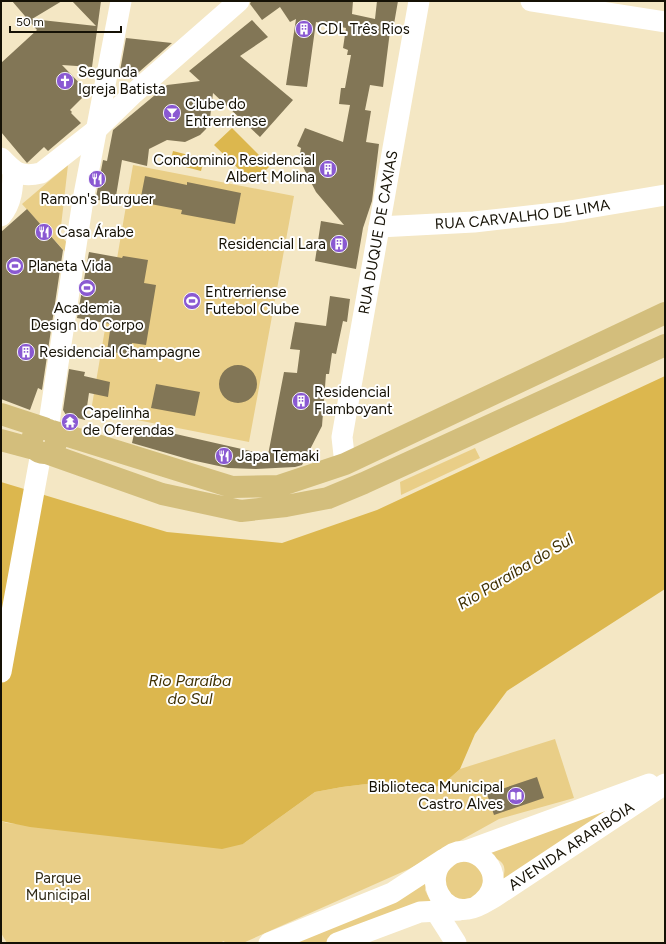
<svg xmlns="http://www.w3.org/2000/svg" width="666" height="944" font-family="Figtree,sans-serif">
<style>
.green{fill:#e9ce87}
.water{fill:#dcb74e}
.building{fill:#827656}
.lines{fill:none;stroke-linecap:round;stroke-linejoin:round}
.minor{stroke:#fff;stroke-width:21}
.major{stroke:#d3be7c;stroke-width:22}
.labels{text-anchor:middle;stroke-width:4;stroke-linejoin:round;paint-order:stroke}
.poi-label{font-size:15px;fill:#151105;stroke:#fff;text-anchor:start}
.street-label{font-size:15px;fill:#151105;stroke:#fff}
.park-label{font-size:15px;fill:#312b18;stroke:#fff}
.water-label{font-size:16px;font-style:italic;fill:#403103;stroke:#fff}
</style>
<rect width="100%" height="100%" fill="#f4e7c4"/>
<!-- green -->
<path class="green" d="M68,165L60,235L68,244L67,254L22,204Z
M133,165L294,196L249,442L91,411Z
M475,448L480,458L401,495L400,482Z
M555,739L574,798L499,819L409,869L243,943H225L224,941L219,943H7L1,933V821L7,823L243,844L315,792L342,787L391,781L418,789L441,786L460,769Z
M640,794L500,889C508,863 507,863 482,852Z
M461,856L487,872L478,901L448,899L442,869Z
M427,883L425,890L431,902L330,943H274Z"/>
<!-- water -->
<path class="water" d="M232,128L270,166L253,183L214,145Z
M173,151L204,159L201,171L170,163Z
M665,376V589L507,691L475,734L460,769L441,786L418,789L391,781L342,787L315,792L243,844L222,849L30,827L1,821V482L167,532L282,543L377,510Z"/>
<!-- building -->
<path class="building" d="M12,1H62L32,19L96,26L72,1H101L92,67L62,65L88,92L70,110L72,112L71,113L81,123L48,151L44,147L27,163L1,132V63L37,30Z
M251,1H353L352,14L375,19L377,1H398L394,24L391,23L383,87L370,85L365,110L371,111L366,142L379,144L372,201L363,228L356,269L315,261L321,221L344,225L316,192L299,159L301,148L297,146L305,128L343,142L350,105L339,104L341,88H345L351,55H347L348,50L343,48L346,28L316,22L307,87L286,85L296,19L290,22L280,7L262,20L250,4Z
M252,20L268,37L240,56L293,100L260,137L213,93L210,118L206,129L200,135L185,142L167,140L149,149L147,166L122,160L115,202L98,200V198L96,197L103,160L107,161L113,130L167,85L200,81L189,71Z
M126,38L172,43L131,79L121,74L120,71Z
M145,176L187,185V182L241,193L235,224L181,214L182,210L140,202Z
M27,209L63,250L42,390L38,388L30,410L1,399V232Z
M89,252L122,258L123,256L148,260L144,283L156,285L146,345L132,343L130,355L107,351L111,324L77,318Z
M330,296L350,299L347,322L343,321L336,354L332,353L329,374H326L322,426L302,465L295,467L256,469L228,468L191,460L132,443L136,425L268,455L284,372L297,373L300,350L290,349L295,322L326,326Z
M219 384a19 19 0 1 1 38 0a19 19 0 1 1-38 0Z
M69,369L85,372L84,376L110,382L108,397L89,393L85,420L66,415L63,410Z
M156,384L200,392L195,416L151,408Z
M537,777L544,798L494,815L487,794Z"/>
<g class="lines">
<!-- minor -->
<g class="minor">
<path d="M531,1L665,22"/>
<path d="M1,158C14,172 20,178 41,173L96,130L134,93L239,1"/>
<path d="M1,216C12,203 13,187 13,171"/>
<path id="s1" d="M379,227L474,222L564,212L665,195"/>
<path d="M48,429L83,200L121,1"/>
<path id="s2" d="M345,464L342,437L419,1"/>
<path d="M1,672L41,453"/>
<path d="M466,851L649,784"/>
<path id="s3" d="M477,906C518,880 472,830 443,861C425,879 441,914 468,909C478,908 487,901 496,896L665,784"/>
<path d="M435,910L456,943"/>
<path d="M269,943L392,893L444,859"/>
<path d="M337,943L420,912L460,910"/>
</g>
<!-- major -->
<path class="major" d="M1,414L44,428
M32 441a12 12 0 1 1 24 0a12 12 0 1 1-24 0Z
M52,431L232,487L279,486L345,464L665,313
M1,440L34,449
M46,453L162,494L241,511L286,506L328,498L364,483L665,345"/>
</g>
<!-- icons -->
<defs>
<symbol id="building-disc" viewBox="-11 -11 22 22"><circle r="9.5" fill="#8a59d2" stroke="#fff"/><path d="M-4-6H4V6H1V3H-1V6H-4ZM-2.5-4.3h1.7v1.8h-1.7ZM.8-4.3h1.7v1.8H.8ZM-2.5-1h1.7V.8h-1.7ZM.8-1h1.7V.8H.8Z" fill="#fff"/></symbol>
<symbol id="church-disc" viewBox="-11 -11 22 22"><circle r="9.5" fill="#8a59d2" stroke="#fff"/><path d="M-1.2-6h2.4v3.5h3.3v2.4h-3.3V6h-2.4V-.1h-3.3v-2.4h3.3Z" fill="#fff"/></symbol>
<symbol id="bar-disc" viewBox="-11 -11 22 22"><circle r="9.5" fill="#8a59d2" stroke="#fff"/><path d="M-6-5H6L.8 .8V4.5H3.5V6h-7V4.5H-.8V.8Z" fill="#fff"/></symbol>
<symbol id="restaurant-disc" viewBox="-11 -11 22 22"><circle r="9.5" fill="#8a59d2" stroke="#fff"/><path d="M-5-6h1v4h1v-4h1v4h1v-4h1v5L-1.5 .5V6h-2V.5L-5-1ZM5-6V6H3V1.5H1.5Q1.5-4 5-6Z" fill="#fff"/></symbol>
<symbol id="stadium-disc" viewBox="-11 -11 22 22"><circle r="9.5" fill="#8a59d2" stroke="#fff"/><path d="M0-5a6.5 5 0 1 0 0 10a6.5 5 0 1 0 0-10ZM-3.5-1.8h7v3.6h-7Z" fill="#fff"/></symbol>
<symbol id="temple-disc" viewBox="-11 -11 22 22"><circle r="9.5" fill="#8a59d2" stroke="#fff"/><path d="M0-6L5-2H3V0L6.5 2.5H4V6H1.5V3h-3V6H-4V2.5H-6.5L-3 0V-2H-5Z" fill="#fff"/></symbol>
<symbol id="library-disc" viewBox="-11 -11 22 22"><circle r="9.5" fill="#8a59d2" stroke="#fff"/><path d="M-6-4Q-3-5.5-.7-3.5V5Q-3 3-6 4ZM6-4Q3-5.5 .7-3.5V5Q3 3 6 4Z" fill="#fff"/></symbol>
</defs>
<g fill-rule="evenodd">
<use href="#building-disc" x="294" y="19" width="20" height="20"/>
<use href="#church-disc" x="55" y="71" width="20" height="20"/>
<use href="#bar-disc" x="162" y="103" width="20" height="20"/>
<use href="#building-disc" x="318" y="159" width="20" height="20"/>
<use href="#restaurant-disc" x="87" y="169" width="20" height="20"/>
<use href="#restaurant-disc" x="34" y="222" width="20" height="20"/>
<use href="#building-disc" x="329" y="234" width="20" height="20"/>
<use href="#stadium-disc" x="5" y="256" width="20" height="20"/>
<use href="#stadium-disc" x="77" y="278" width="20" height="20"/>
<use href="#stadium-disc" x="182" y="291" width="20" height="20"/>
<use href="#building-disc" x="16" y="342" width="20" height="20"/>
<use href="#building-disc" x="291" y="391" width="20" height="20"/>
<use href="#temple-disc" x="60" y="412" width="20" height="20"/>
<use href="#restaurant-disc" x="214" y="446" width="20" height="20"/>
<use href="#library-disc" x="506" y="786" width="20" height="20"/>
</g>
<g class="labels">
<!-- poi labels -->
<g class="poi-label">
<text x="317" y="34">CDL Três Rios</text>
<text x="78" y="77">Segunda<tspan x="78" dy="17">Igreja Batista</tspan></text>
<text x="185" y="109">Clube do<tspan x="185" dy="17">Entrerriense</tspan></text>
<text x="315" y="165" text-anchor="end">Condominio Residencial<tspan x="315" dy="17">Albert Molina</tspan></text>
<text x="97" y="204" text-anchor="middle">Ramon's Burguer</text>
<text x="57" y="237">Casa Árabe</text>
<text x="326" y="249" text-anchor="end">Residencial Lara</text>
<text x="28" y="271">Planeta Vida</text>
<text x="205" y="297">Entrerriense<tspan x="205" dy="17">Futebol Clube</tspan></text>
<text x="87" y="313" text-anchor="middle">Academia<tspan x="87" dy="17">Design do Corpo</tspan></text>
<text x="39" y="357">Residencial Champagne</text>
<text x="314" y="397">Residencial<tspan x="314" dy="17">Flamboyant</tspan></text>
<text x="83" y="418">Capelinha<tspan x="83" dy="17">de Oferendas</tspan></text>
<text x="237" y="461">Japa Temaki</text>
<text x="503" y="792" text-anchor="end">Biblioteca Municipal<tspan x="503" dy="17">Castro Alves</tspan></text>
</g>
<!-- street labels -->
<g class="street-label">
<text dy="5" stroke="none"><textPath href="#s1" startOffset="144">RUA CARVALHO DE LIMA</textPath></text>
<text dy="5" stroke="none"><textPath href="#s2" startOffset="235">RUA DUQUE DE CAXIAS</textPath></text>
<text dy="5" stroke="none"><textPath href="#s3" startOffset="293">AVENIDA ARARIBÓIA</textPath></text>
</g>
<!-- park labels -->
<g class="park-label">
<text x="58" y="883">Parque<tspan x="58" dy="17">Municipal</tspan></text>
</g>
<!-- water labels -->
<g class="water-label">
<text transform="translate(515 571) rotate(-31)" y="6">Rio Paraíba do Sul</text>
<text x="190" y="686">Rio Paraíba<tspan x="190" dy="18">do Sul</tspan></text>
</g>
</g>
<!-- border -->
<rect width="666" height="944" fill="none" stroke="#151105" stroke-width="4"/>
<!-- scale -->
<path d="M10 26v6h111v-6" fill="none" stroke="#151105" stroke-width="2"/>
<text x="16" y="26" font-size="12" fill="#151105" stroke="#ffffff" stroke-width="3" paint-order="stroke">50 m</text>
</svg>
